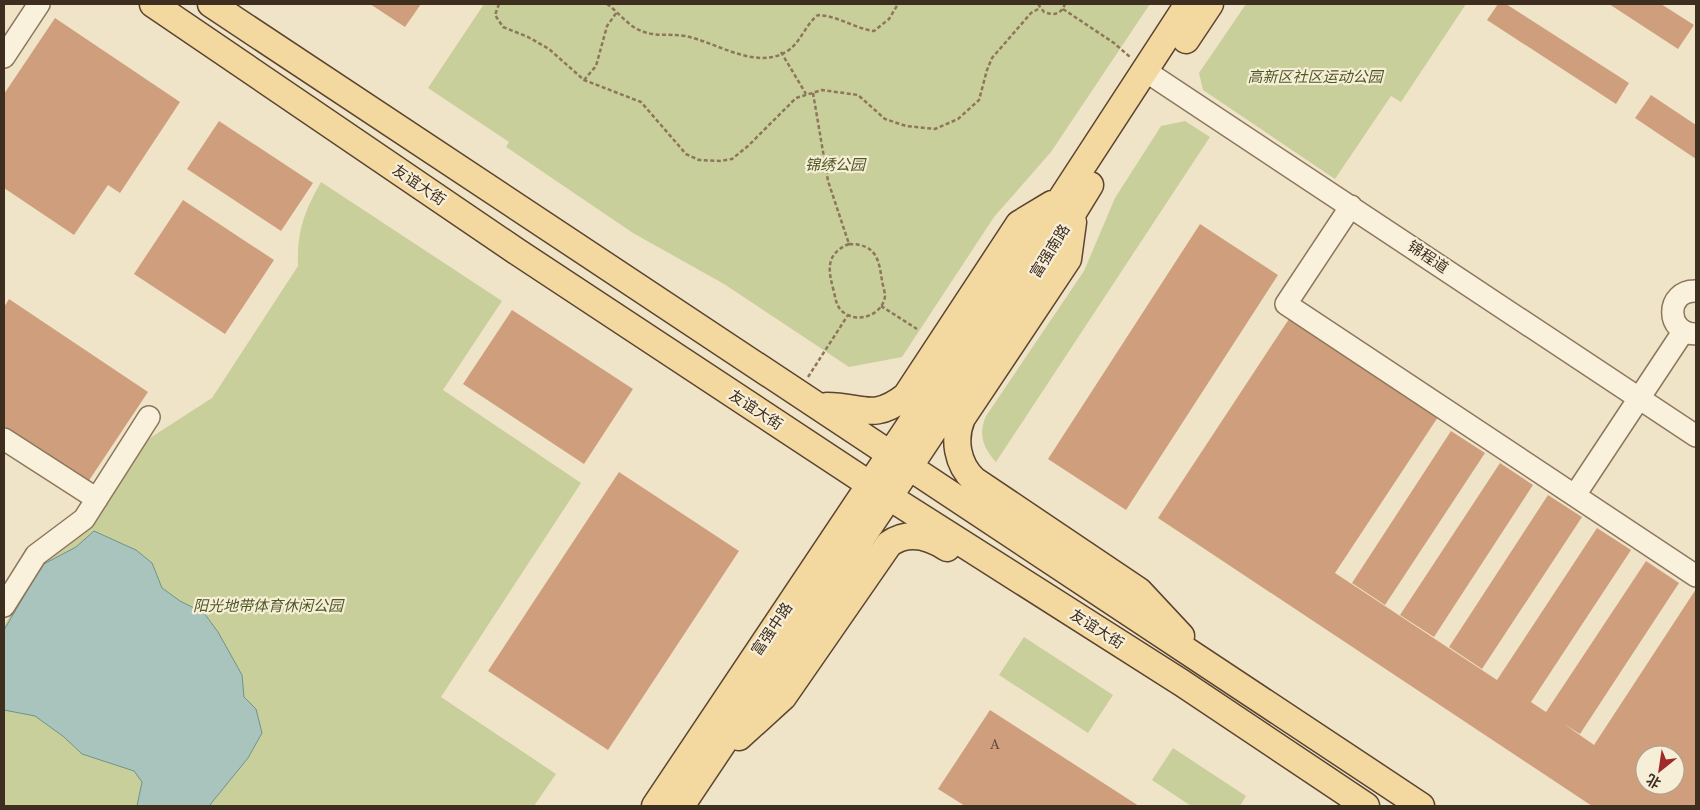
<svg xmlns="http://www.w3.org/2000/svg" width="1700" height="810" font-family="'Libre Baskerville','Noto Sans SC',serif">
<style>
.green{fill:#c9cf9b}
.water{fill:#a9c4bc;stroke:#6f938a}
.building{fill:#cf9f7d;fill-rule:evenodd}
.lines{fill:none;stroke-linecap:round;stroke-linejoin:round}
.minor-casing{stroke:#8d765c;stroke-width:24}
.major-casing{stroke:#5b4430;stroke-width:29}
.path{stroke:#8d765c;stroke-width:2.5;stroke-dasharray:4 2.5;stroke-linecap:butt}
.minor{stroke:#faf1dc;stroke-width:21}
.major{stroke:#f3d9a0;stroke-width:26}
.labels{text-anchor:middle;stroke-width:4.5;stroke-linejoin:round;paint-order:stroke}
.number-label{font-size:12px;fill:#624a37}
.park-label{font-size:15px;font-style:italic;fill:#4d5a26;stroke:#f7eed8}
.street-label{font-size:15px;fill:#3d2e20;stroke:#f7eed8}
</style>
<rect width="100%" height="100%" fill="#f0e4c8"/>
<!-- green -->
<path class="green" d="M484,4H1150L1051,152L994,217L902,357L849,367L724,284L633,233L506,147L509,142L428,88Z
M1246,4H1466L1401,102L1391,96L1335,179L1203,90L1199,73Z
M1185,121L1210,137L996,462C983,448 978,434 986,416L1084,271L1115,198L1161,126Z
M321,182L502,301L443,390L581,483L441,697L556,774L534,806H4V626L41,562L139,445L212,398L298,266C297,231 304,212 321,182Z
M1024,637L1113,695L1088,733L999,675Z
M1173,748L1246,796L1240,806H1191L1152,780Z"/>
<!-- water -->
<path class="water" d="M94,531L136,550L152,563L162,588L180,601L204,613L218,632L242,675L244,697L256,709L262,733L248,758L209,806H137L142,782L134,771L82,754L64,737L35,716L4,710V630L42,565L76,547Z"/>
<!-- building -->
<path class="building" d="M370,4H421L405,27Z
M1498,4H1506L1629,83L1616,104L1487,20Z
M1609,4H1661L1694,25L1678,49Z
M55,18L180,102L120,193L108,185L74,235L4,188V94Z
M1651,95L1696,125V159L1635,118Z
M219,121L313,183L281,231L187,169Z
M183,200L274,260L225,334L134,274Z
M1200,224L1278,275L1126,510L1048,459Z
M9,299L148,392L88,482L4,426V307Z
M512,310L633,389L584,464L463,384Z
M1289,319L1438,417L1335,573L1497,680L1597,528L1631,550L1531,702L1505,685L1546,712L1646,561L1679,583L1580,734L1564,724L1594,745L1696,589V806H1592L1158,518ZM1645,755H1675V785H1645Z
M1451,431L1485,453L1385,605L1352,583Z
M1500,463L1533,485L1434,637L1400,615Z
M619,472L739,551L608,750L488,671Z
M1548,495L1582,517L1482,669L1449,647Z
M990,710L1139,806H965L938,789Z"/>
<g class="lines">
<defs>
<path id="minor" d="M4,57L39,4
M1144,70L1696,436
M1351,206L1286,304L1696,576
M1696,334C1665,334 1665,290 1696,291
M4,439L97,499
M1575,495L1683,332
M4,606L36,555L84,519L149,417"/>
<path id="major" d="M153,4L516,251L869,484L1182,683L1366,806
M211,4L1421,806
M1186,40L1210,4
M1073,222L1068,259L962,418C953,439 957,464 974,480L1139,591L1181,636
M827,406C862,406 873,422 906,396L1019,224L1052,204
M739,737L783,697L889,544C908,530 929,536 947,548
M655,806L1061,199L1188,4
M681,806C818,600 961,397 1090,185"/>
</defs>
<!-- minor casing -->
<use href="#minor" class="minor-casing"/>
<!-- major casing -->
<use href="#major" class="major-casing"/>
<!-- path -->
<path class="path" d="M499,4L495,15L503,27L528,37L549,49L584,80L641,102L686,154L699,160L720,161L732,159L748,146L796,98L822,90L858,95L885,119L906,126L935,129L958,119L979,100L987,70L992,58L1031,13L1040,8
M607,4C617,11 626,23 637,29C655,38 667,33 685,36C717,42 757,72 789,50C801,41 806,24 818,15C838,16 854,28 874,31L889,19L898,4
M1038,4L1044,12C1054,16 1061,14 1065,4
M1063,9L1114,43L1130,57
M781,52L806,94
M584,80L596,66L607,26L617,12
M813,93L828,181L849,244
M849,244C876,244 879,259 882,281C883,286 885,292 885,296C883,314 860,323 846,314C837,309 836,301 834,292C828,270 825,254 849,244Z
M881,306L917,329
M808,377L848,315"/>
<!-- minor -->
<use href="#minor" class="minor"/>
<!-- major -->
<use href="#major" class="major"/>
</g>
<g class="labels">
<!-- number labels -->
<g class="number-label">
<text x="995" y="749">A</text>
</g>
<!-- park labels -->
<g class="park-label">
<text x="1315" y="82">高新区社区运动公园</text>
<text x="835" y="170">锦绣公园</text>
<text x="268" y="611">阳光地带体育休闲公园</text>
</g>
<!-- street labels -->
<g class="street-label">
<text transform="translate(419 185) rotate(34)" y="5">友谊大街</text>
<text transform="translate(1050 251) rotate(-58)" y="5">富强南路</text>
<text transform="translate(1428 257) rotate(34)" y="5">锦程道</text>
<text transform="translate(756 410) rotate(33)" y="5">友谊大街</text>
<text transform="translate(772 629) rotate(-56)" y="5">富强中路</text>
<text transform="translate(1097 629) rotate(32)" y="5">友谊大街</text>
</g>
</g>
<!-- border -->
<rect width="1700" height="810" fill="none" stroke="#3d2e20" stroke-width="10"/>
<!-- north arrow -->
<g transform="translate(1660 770) rotate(210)"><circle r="24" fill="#f7eed8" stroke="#ada18e"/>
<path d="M0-4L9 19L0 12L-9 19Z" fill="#9e2a2b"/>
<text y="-8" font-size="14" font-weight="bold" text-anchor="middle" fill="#3d2e20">北</text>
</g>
</svg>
